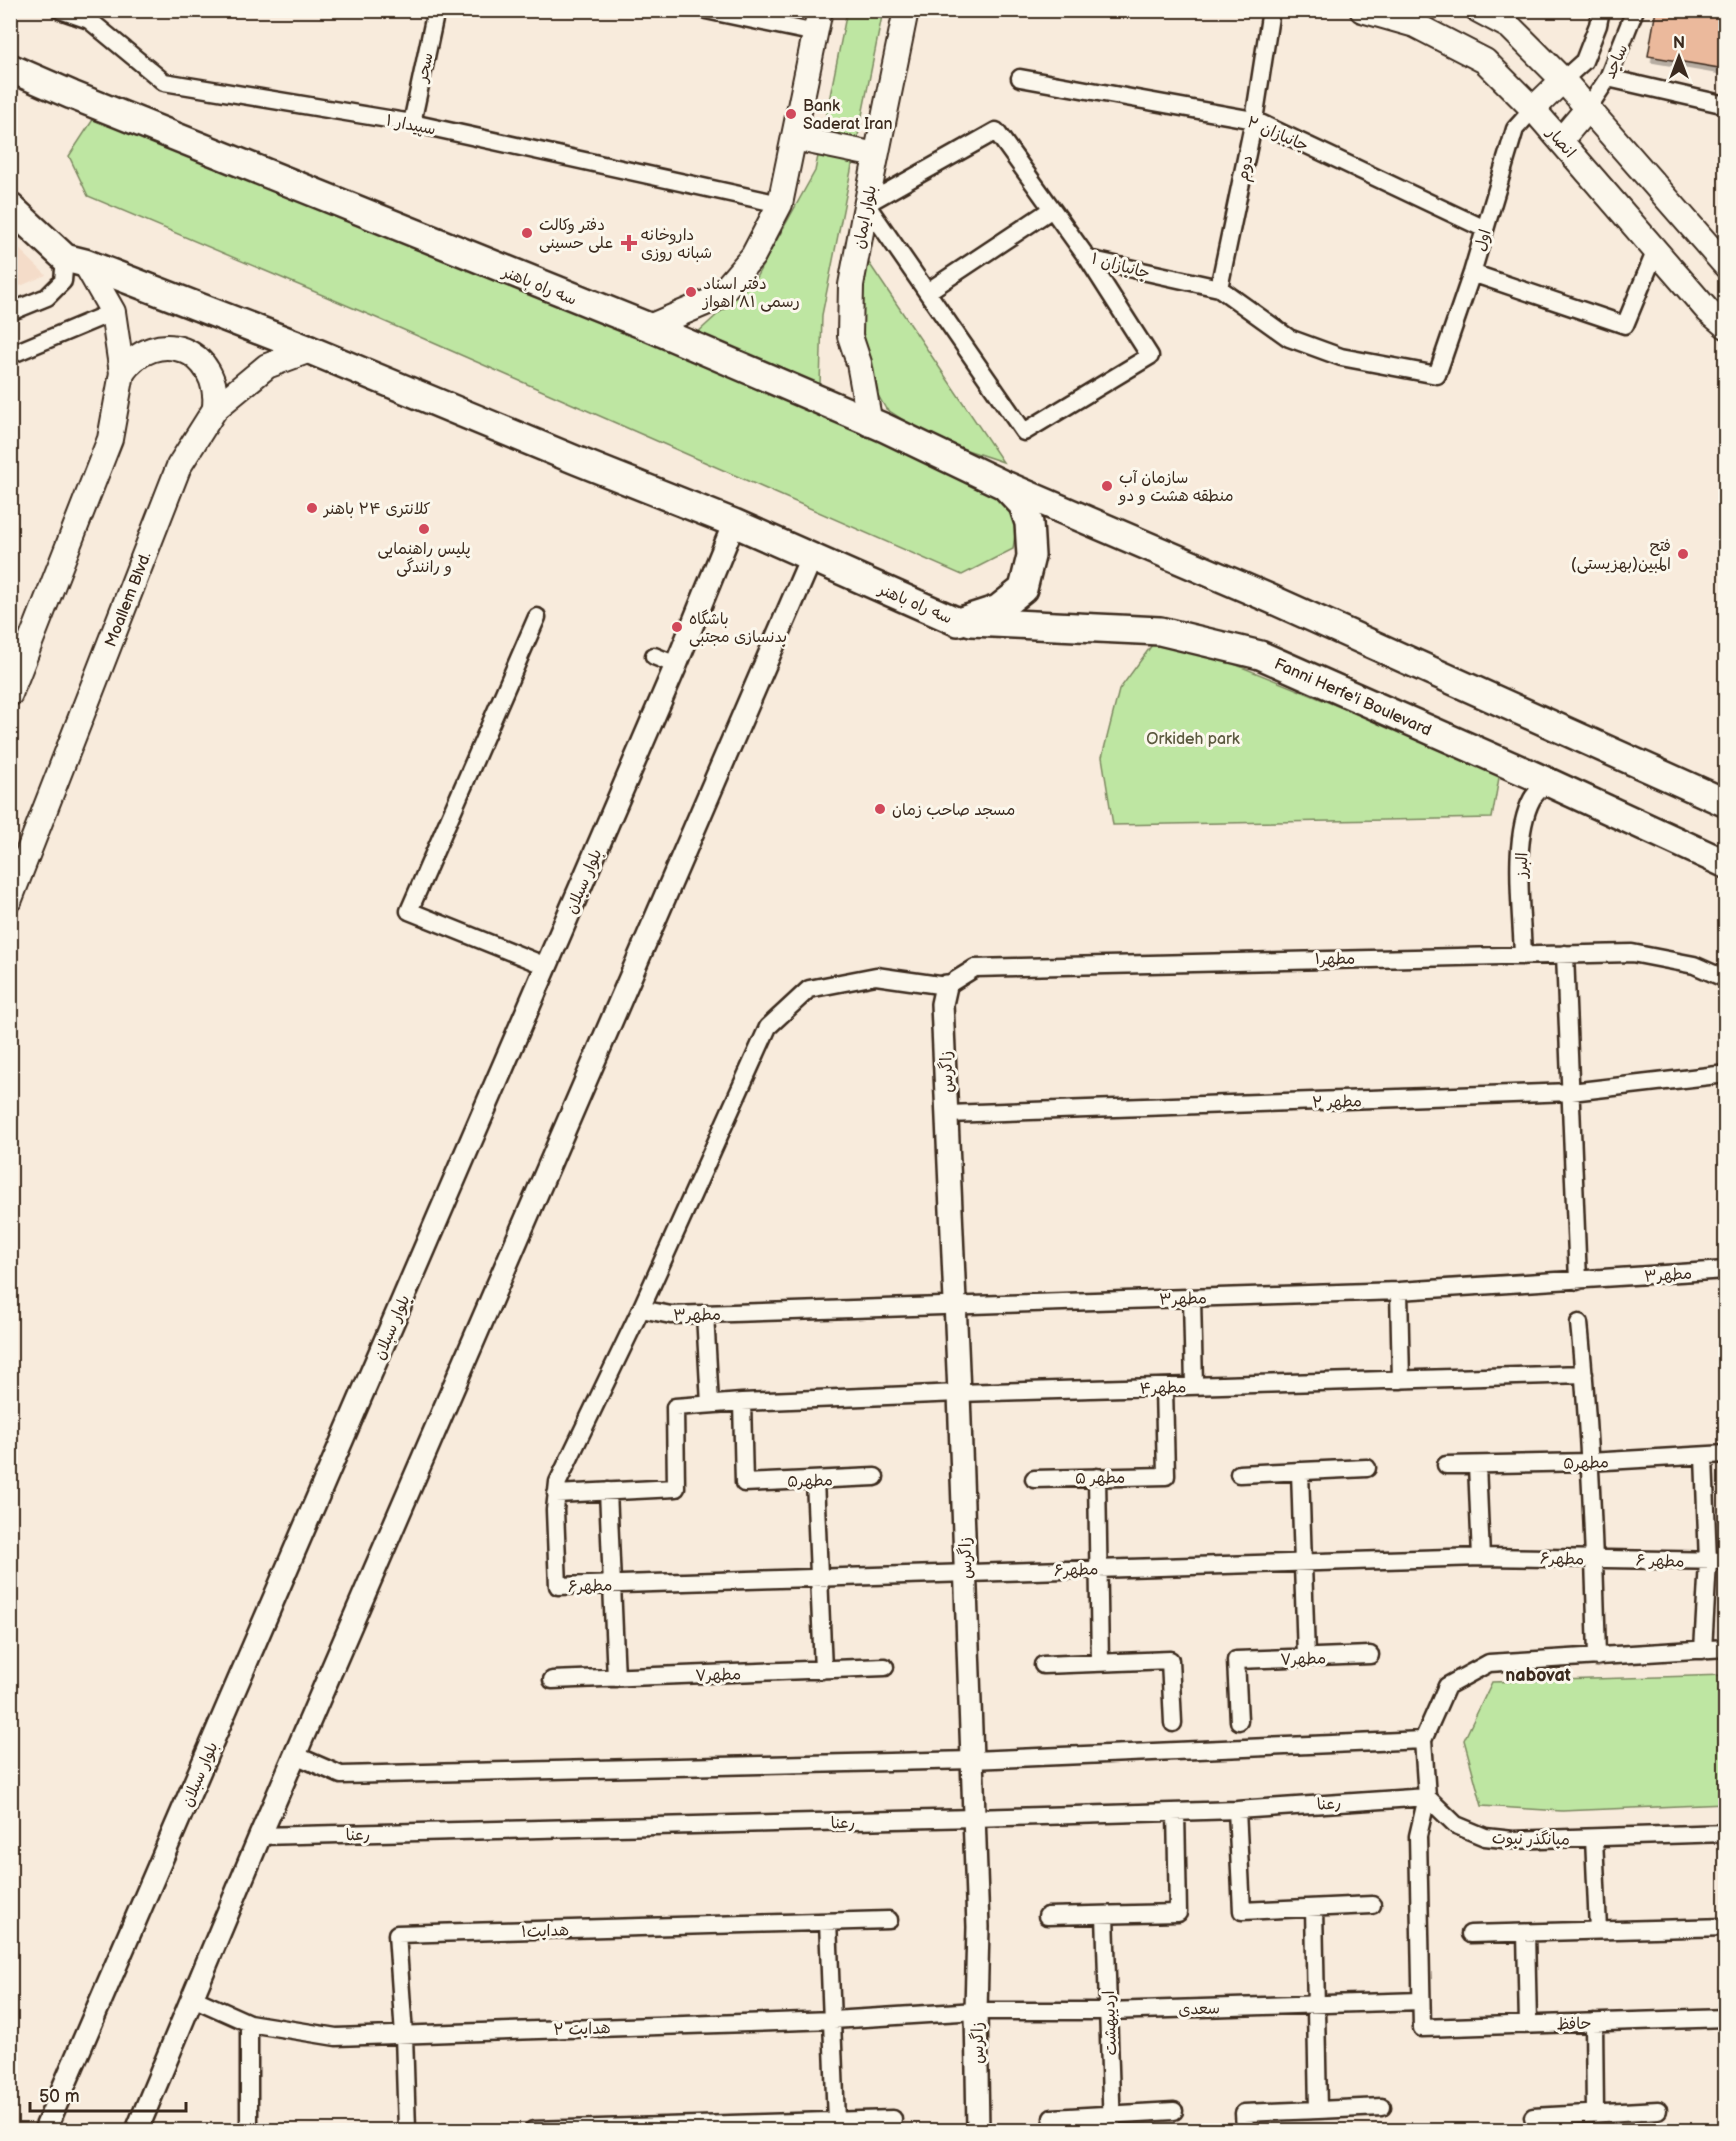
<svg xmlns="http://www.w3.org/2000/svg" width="1736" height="2141" font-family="'Balsamiq Sans','Playpen Sans Arabic',sans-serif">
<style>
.built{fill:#f4dcc9}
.green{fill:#bee6a2;stroke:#7c8860;stroke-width:1.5}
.building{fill:#ebb99c;stroke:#3b2a1e;stroke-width:1.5;filter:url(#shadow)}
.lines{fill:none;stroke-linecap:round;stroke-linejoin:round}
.minor-casing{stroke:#3b2a1e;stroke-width:21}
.tertiary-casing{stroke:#3b2a1e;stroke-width:26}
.secondary-casing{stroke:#3b2a1e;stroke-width:28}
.primary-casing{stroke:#3b2a1e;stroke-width:32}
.minor{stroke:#fbf7ec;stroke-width:16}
.tertiary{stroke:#fbf7ec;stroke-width:21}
.secondary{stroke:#fbf7ec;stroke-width:24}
.primary{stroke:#fbf7ec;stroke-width:27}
.poi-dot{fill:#d1495b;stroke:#fbf7ec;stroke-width:2}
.labels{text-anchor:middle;stroke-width:6;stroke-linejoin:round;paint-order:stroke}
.street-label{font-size:16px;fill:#3b2a1e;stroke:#fbf7ec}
.poi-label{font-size:16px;fill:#3b2a1e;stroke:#fbf7ec;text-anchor:start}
.park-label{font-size:16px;fill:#5c593f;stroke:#fbf7ec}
.neighbourhood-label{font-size:18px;font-weight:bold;fill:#3b2a1e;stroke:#fbf7ec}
</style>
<defs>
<filter id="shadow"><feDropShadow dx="3.5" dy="6" stdDeviation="0" flood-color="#0004"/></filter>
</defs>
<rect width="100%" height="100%" fill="#f8ebdc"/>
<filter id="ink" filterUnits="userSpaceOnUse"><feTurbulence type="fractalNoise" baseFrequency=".0167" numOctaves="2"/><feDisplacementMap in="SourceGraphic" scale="12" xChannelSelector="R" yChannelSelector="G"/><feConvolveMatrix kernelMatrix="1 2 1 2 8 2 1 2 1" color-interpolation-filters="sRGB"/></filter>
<g filter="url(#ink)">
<!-- built -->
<path class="built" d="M11,241L46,275L11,290Z"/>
<!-- green -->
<path class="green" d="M847,11H883L822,315L820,385L696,334L754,281L815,171Z
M94,118L140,123L833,421L917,454L999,493L1017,520L1013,549L962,575L372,316L88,196L69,156Z
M867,260L1003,462L931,438L886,409L867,376L857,336Z
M1160,634L1500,772L1492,818L1113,825L1102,757L1119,690Z
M1725,1675V1804L1562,1811L1482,1806L1464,1740L1492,1682Z"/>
<!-- building -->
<path class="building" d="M1656,10H1725V69L1648,56Z"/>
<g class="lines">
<defs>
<path id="minor" d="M60,10L89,20L164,82L412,123L780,204
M706,10L816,33
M1020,78L1254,120L1485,229
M1608,78L1726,105
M1563,80L1584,61L1598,25L1601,10
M1588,108L1608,78L1635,10
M412,123L436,10
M1088,259L1150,356L1024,432L866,204L996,131L1088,259L1219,288L1289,338L1341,357L1437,375L1472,273L1515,129L1533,109
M1472,273L1625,325L1656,250
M1219,288L1254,120L1271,10
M927,292L1052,209
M10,312L47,297L63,281L65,258
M10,355L113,312
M537,617L409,911L546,966
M654,656L676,665
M1565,954L1578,1281
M1523,956C1522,912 1511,838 1532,799C1536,792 1543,787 1548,782
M1726,979L1694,965L1632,953L975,968L946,986L876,976L809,989L768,1027L641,1309L558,1482L555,1510L558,1586L1481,1557L1726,1561
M948,1114L1571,1092L1726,1074
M1399,1291L1401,1380
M1192,1298L1194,1386
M641,1309L671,1315L1399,1291L1726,1270
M705,1314L710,1404
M1579,1323C1590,1434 1594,1545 1597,1657
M742,1402L744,1483L875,1477
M1446,1465L1589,1462L1726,1454
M1477,1465L1481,1557
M1300,1471L1306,1657
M1239,1474L1367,1468
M1097,1477L1100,1662
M1034,1479L1166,1476L1164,1387
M815,1480L823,1670
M608,1491L616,1678
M556,1494L676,1488L675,1407L742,1402L959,1393L1584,1374
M1726,1648L1489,1663L1447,1686L1423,1740L1427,1797L1418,1836L1422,2028L1726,2018
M1703,1650L1708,1562L1704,1456
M1043,1665L1170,1660L1173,1723
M552,1680L885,1667
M1239,1721L1236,1660L1370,1655
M295,1755L341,1775L972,1760L1423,1740
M1427,1797L1456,1825L1485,1837L1513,1840L1726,1833
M1237,1810L1242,1911L1372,1905
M260,1836L974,1818L1237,1810L1427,1797
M1594,1838L1598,1930
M1314,1908L1318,2110L1382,2107
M1105,1915L1112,2130
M1047,1916L1178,1913L1176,1812
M828,1922L836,2121
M1526,1933L1528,2025
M1470,1934L1726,1927
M193,1998L249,2023L336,2037L833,2020L976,2011H1108L1421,2001
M1594,2022L1595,2113
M249,2023V2130
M1533,2117L1658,2110
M1052,2118L1174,2111
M407,2130L404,2035L397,1934L889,1920
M533,2130L893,2119
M1245,2130L1244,2113L1318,2110"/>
<path id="tertiary" d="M946,986L942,1004L959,1393L978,1927L976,2011L978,2130
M45,2130L676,665L734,523
M137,2130L260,1836L811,558"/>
<g id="secondary">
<path d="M1362,10L1415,25L1485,61L1533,109L1708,311L1726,326"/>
<path d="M1478,10L1510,27L1563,80L1726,266"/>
<path d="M1533,109L1563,80"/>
<path d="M794,138L876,155"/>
<path d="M1561,140L1588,108"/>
<path d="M649,327L717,298L753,256L780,204L820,10"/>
<path d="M122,373C156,324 221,349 215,409"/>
<path d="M870,424L859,363L850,336L851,285L863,221L906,10"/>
<path d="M10,694L110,439L122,373L113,312L85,263"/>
<path id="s1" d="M10,899L179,466L215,409L267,366L310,350"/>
</g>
<g id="primary">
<path d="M10,68L72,95L649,327L885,428L1004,485L1023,505L1029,523L1031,556L1023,589L998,609L958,622L734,523L578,461L310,350L85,263L65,258L10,207"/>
<path d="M1007,486L1269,598L1726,803"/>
<path id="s2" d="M971,622L1160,631L1260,655L1548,782L1726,864"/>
</g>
</defs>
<!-- minor casing -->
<use href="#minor" class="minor-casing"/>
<!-- tertiary casing -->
<use href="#tertiary" class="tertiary-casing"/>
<!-- secondary casing -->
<use href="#secondary" class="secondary-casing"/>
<!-- primary casing -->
<use href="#primary" class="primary-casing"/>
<!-- minor -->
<use href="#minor" class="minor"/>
<!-- tertiary -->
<use href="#tertiary" class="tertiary"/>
<!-- secondary -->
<use href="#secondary" class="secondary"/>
<!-- primary -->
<use href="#primary" class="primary"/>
</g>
</g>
<!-- markers -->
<g class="poi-dot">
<circle cx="791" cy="114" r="6"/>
<circle cx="527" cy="233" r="6"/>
<path d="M626 234h6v6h6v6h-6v6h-6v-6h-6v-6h6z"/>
<circle cx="691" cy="292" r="6"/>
<circle cx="1107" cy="486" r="6"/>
<circle cx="312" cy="508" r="6"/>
<circle cx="424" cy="529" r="6"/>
<circle cx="1683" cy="554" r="6"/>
<circle cx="677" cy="627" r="6"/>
<circle cx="880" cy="809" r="6"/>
</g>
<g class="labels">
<!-- street labels -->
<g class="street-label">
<text transform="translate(1615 61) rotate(-66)" y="6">ساجد</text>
<text transform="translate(424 67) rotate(-78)" y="6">سحر</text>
<text transform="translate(411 124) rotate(11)" y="6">سپیدار ۱</text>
<text transform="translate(1278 133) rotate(23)" y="6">جانبازان ۲</text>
<text transform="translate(1562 142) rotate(49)" y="6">انصار</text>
<text transform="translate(1244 168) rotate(-78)" y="6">دوم</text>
<text transform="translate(864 217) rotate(-79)" y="6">بلوار ایمان</text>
<text transform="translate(1482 240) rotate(-73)" y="6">اول</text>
<text transform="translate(1121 265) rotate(15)" y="6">جانبازان ۱</text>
<text transform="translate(540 285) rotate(22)" y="6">سه راه باهنر</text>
<text dy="6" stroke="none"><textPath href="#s1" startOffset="322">Moallem Blvd.</textPath></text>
<text transform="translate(916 603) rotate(23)" y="6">سه راه باهنر</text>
<text dy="6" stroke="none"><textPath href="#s2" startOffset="394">Fanni Herfe'i Boulevard</textPath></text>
<text transform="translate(1521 865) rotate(-88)" y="6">البرز</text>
<text transform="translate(583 881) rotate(-67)" y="6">بلوار سبلان</text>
<text transform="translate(1335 958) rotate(-1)" y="6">مطهر۱</text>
<text transform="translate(946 1072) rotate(-93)" y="6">زاگرس</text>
<text transform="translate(1337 1101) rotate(-2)" y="6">مطهر ۲</text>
<text transform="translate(1668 1274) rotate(-4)" y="6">مطهر۳</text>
<text transform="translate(1183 1298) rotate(-2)" y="6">مطهر۳</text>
<text transform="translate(697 1314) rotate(-1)" y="6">مطهر۳</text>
<text transform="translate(391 1327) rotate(-67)" y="6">بلوار سبلان</text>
<text transform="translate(1163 1387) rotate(-2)" y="6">مطهر۴</text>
<text transform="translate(1586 1462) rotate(-2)" y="6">مطهر۵</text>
<text transform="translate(1100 1477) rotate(-1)" y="6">مطهر ۵</text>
<text transform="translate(810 1480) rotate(-2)" y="6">مطهر۵</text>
<text transform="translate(965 1558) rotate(-92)" y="6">زاگرس</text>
<text transform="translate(1562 1558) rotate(1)" y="6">مطهر۶</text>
<text transform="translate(1660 1560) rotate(2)" y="6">مطهر ۶</text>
<text transform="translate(1076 1569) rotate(-2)" y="6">مطهر۶</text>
<text transform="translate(590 1585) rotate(-2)" y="6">مطهر۶</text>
<text transform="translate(1303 1658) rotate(-2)" y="6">مطهر۷</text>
<text transform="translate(718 1674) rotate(-2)" y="6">مطهر۷</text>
<text transform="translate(199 1774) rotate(-67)" y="6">بلوار سبلان</text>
<text transform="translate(1329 1803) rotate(-4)" y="6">رعنا</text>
<text transform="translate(843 1822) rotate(-1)" y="6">رعنا</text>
<text transform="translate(358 1834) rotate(-1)" y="6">رعنا</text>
<text transform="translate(1531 1838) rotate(1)" y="6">میانگذر نبوت</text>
<text transform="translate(545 1930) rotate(-2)" y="6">هدایت۱</text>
<text transform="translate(1199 2008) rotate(-2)" y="6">سعدی</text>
<text transform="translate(1109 2023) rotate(-92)" y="6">اردیبهشت</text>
<text transform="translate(1574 2023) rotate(-2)" y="6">حافظ</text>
<text transform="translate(582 2028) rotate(-2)" y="6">هدایت ۲</text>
<text transform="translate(977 2043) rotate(-91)" y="6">زاگرس</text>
</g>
<!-- poi labels -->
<g class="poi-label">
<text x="803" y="111">Bank<tspan x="803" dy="18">Saderat Iran</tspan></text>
<text x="539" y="230">دفتر وکالت<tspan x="539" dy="18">علی حسینی</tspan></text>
<text x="641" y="240">داروخانه<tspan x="641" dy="18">شبانه روزی</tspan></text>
<text x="703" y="289">دفتر اسناد<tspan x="703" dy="18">رسمی ۸۱ اهواز</tspan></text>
<text x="1119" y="483">سازمان آب<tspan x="1119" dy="18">منطقه هشت و دو</tspan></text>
<text x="324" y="514">کلانتری ۲۴ باهنر</text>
<text x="1671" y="551" text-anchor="end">فتح<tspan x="1671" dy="18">المبین(بهزیستی)</tspan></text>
<text x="424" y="554" text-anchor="middle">پلیس راهنمایی<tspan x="424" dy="18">و رانندگی</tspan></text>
<text x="689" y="624">باشگاه<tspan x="689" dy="18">بدنسازی مجتبی</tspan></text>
<text x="892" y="815">مسجد صاحب زمان</text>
</g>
<!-- park labels -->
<g class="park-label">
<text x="1193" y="744">Orkideh park</text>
</g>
<!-- neighbourhood labels -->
<g class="neighbourhood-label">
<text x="1538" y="1681">nabovat</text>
</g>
</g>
<!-- margin -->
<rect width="1736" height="2141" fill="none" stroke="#fbf7ec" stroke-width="36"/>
<rect x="18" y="18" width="1700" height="2105" fill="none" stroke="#3b2a1e" stroke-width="2" filter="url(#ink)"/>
<!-- north arrow -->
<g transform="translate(1679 57)" stroke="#fbf7ec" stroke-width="4.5" paint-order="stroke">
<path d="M0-4.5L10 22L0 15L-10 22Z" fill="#3b2a1e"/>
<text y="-9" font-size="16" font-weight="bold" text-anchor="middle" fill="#3b2a1e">N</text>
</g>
<!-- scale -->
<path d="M30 2102v9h156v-9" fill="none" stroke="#3b2a1e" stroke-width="3"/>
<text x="39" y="2102" font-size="18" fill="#3b2a1e" stroke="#fbf7ec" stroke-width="4.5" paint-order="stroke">50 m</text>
</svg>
